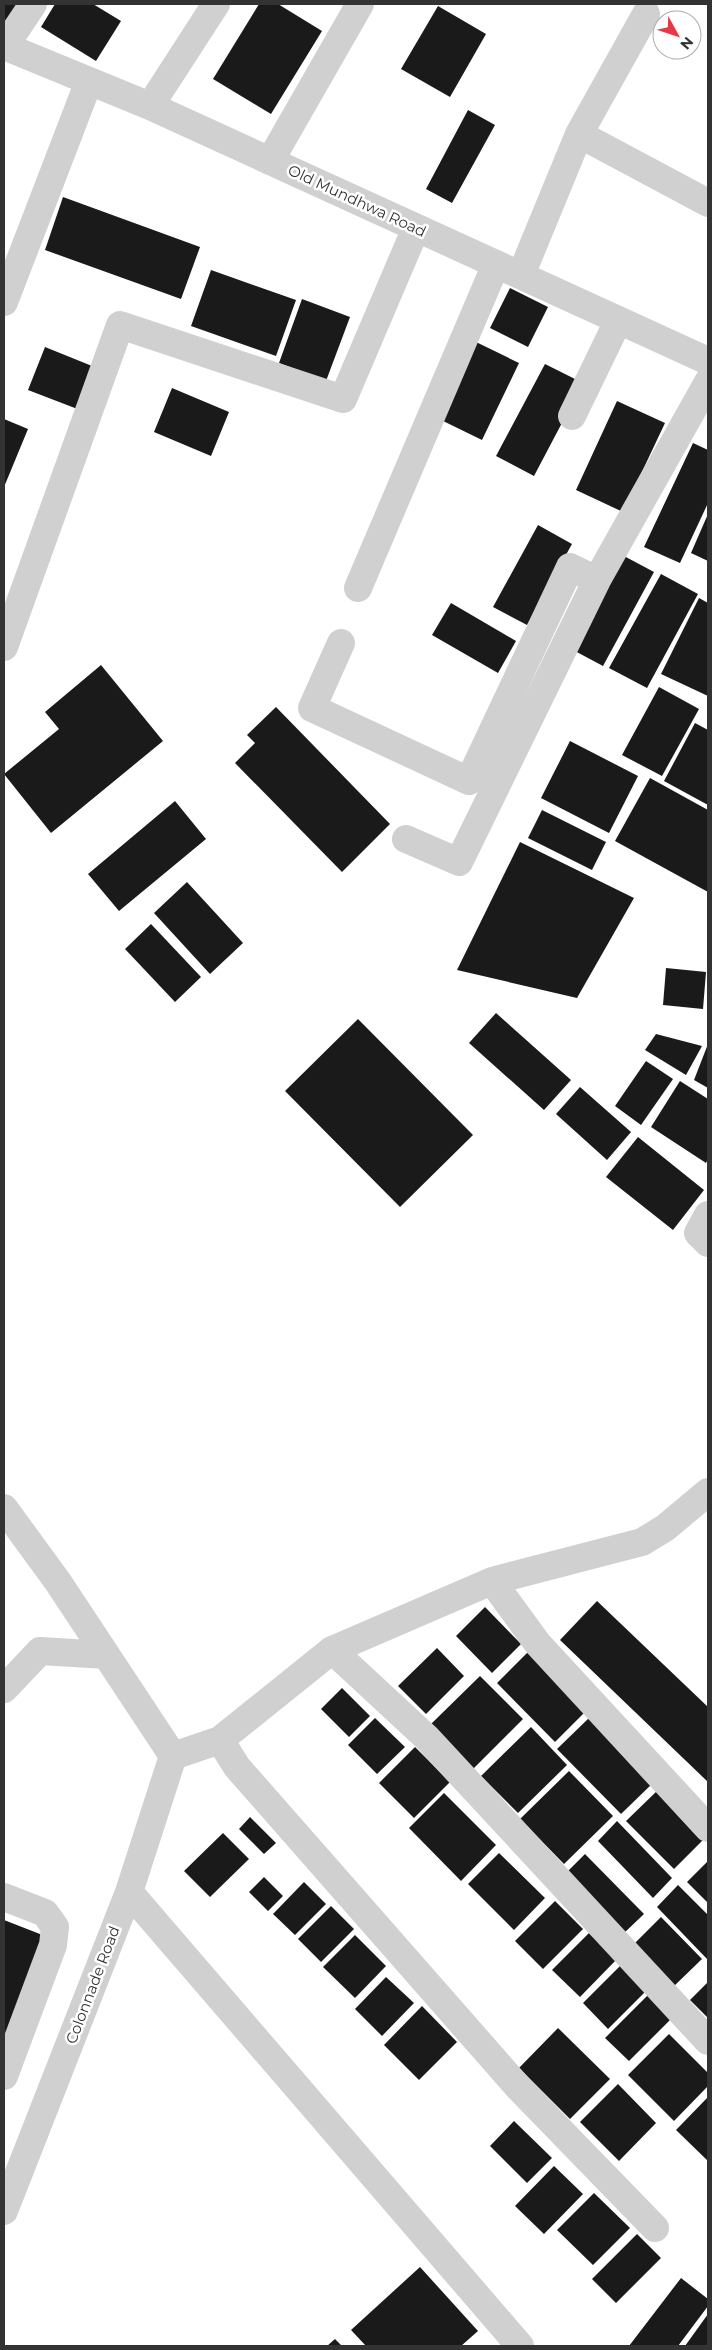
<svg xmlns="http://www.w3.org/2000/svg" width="712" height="2350" font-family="Montserrat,sans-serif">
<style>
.building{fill:#1a1a1a}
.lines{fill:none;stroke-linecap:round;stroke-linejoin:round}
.minor{stroke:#d0d0d0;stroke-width:28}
.labels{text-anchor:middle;stroke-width:5;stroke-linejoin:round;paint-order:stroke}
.street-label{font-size:15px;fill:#333;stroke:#fff}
</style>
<rect width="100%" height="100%" fill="#fff"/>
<!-- building -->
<path class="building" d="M4,4H20L6,24L4,23Z
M55,4H93L121,21L96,61L41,27Z
M259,4H278L322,31L271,114L213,79Z
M438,6L486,34L450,97L401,69Z
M468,110L495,125L452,203L426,189Z
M63,197L200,247L181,299L45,250Z
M211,270L296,300L276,356L191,326Z
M510,288L548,307L528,347L490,328Z
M302,299L350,317L326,381L279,363Z
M476,342L519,363L482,440L439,419Z
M45,347L97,368L80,410L28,390Z
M545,364L583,383L534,476L496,456Z
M172,388L229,412L211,456L154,432Z
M617,401L665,423L623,512L576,490Z
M4,419L28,429L4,487Z
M693,443L708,450V503L680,563L644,547Z
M708,514V561L691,553Z
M538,525L572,544L527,625L493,607Z
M624,556L654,572L603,666L573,650Z
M661,574L698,594L647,688L609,668Z
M699,598L708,603V696L661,674Z
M451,603L516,641L498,673L432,635Z
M101,665L163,741L51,833L4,774L59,729L45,712Z
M659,687L699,709L662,776L622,755Z
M276,707L390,824L342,872L235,763L255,743L247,735Z
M695,723L708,730V805L664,781Z
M570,741L638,776L609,833L541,798Z
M650,778L708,810V892L615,841Z
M175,801L206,839L119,911L88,874Z
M542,810L606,842L592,870L528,838Z
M520,842L634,898L577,998L457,970Z
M187,882L243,943L210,974L154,913Z
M151,924L201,977L175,1002L125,949Z
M666,968L706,972L703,1009L663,1005Z
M496,1013L571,1080L544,1110L469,1043Z
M358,1019L473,1135L400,1207L285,1091Z
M656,1034L702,1046L686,1075L645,1050Z
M708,1044V1088L694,1080Z
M646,1061L673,1079L641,1125L615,1106Z
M680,1081L708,1099V1159L706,1163L651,1127Z
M580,1087L631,1132L607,1160L556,1114Z
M638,1137L704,1190L673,1230L606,1177Z
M597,1601L708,1707V1782L560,1640Z
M485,1607L521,1644L492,1673L456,1636Z
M437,1648L464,1676L426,1714L398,1686Z
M528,1652L586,1711L555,1742L497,1683Z
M480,1676L523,1719L473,1769L430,1725Z
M342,1688L370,1716L349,1737L321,1709Z
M590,1717L654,1782L621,1814L557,1749Z
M375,1718L405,1747L377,1774L348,1745Z
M531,1727L567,1765L518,1813L481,1776Z
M415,1747L450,1782L414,1818L379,1783Z
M569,1771L613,1816L564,1864L520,1819Z
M658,1790L705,1838L674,1869L626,1821Z
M444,1793L496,1845L461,1881L409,1828Z
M250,1817L276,1843L264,1854L239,1829Z
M617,1821L672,1878L653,1898L598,1841Z
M223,1833L249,1859L210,1897L184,1871Z
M499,1853L545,1898L514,1930L468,1884Z
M585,1854L644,1914L623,1934L565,1874Z
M708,1861V1903L687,1882Z
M264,1877L283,1896L268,1911L249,1892Z
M304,1882L326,1904L295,1935L273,1914Z
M678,1885L708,1915V1960L657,1907Z
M555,1901L583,1929L543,1969L515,1941Z
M331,1906L354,1929L321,1962L298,1939Z
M661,1917L702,1959L672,1988L631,1947Z
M4,1920L45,1936L4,2041Z
M589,1933L616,1960L580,1997L552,1970Z
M355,1935L386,1966L355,1998L323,1967Z
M620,1966L646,1991L608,2029L583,2003Z
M386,1977L414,2003L382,2036L355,2009Z
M708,1982V2018L690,2000Z
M648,1995L672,2018L629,2061L605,2038Z
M422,2006L457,2042L419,2080L384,2045Z
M558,2028L610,2079L570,2119L519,2068Z
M669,2034L708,2073V2086L674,2121L628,2075Z
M618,2084L656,2123L619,2161L580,2122Z
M708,2097V2161L676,2130Z
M514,2121L552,2158L527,2183L490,2146Z
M554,2166L583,2194L544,2234L515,2206Z
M594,2193L630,2228L593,2265L557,2230Z
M637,2234L661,2258L616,2303L592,2279Z
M420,2267L478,2331L461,2346H366L351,2330Z
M681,2278L708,2299V2306L678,2346H629Z
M708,2314V2346H685Z
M335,2339L342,2346H327Z"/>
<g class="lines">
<!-- minor -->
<path class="minor" d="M646,14L579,134L708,203
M4,46L150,106L708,361
M5,46L33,4
M150,106L216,4
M270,161L360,4
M521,275L579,134
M4,302L89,81
M572,416L618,321
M358,588L496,264
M341,643L312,708L469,781L570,567L597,580
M4,647L120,325L343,399L416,228
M406,839L459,862L597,580L708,382
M708,1215L698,1233L708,1243
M4,1508L58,1582L173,1756
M492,1581L538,1644L708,1828
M332,1650L427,1738L708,2041
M4,1689L40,1651L106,1655
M220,1740L237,1767L518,2087L655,2228
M173,1756L220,1740L332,1650L492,1581L642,1542L665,1528L708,1492
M129,1892L520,2346
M4,1897L45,1913L55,1927L53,1945L4,2076
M4,2211L129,1892L173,1756"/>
</g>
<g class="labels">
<!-- street labels -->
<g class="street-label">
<text transform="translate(357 201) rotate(25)" y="5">Old Mundhwa Road</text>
<text transform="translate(93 1985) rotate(-69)" y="5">Colonnade Road</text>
</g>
</g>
<!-- border -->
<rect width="712" height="2350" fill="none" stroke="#333333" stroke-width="10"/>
<!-- north arrow -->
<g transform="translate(677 35) rotate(130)"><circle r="24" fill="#ffffff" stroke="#adadad"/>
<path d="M0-4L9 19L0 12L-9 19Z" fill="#e63946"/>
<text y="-8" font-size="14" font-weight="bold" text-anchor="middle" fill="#333333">N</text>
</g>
</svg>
